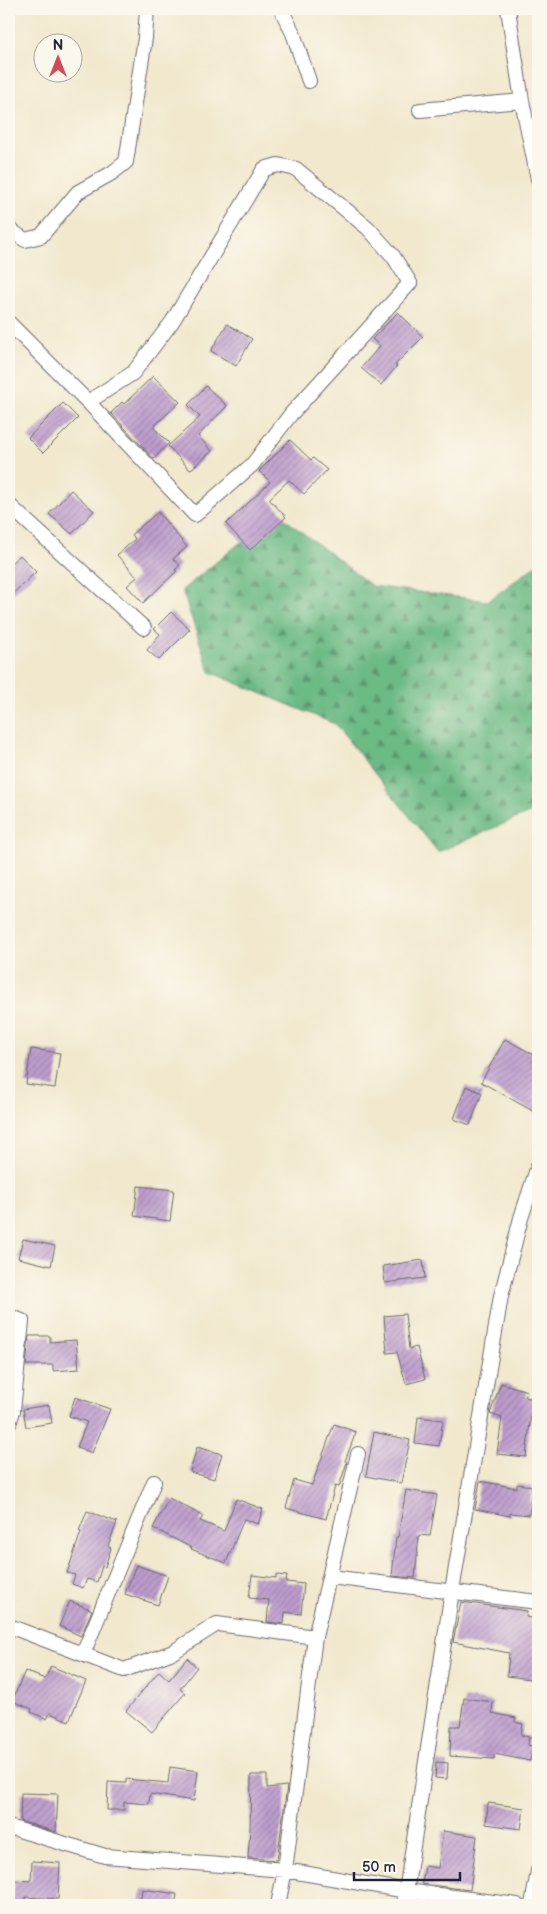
<svg xmlns="http://www.w3.org/2000/svg" width="547" height="1914" font-family="'Balsamiq Sans',sans-serif">
<style>
.forest{fill:url(#forest-firs);stroke:#476e60}
.building{fill:url(#building-hatch)}
.lines{fill:none;stroke-linecap:round;stroke-linejoin:round}
.minor-casing{stroke:#6a676e;stroke-width:16}
.minor{stroke:#fff;stroke-width:14}
</style>
<defs>
<pattern id="forest-firs" width="22" height="20" patternUnits="userSpaceOnUse" patternTransform="scale(1.25)"><rect width="22" height="20" fill="#6cba84"/><path d="M5 1l3.5 6h-7zM16 11l3.5 6h-7z" fill="#58976d"/></pattern>
<pattern id="building-hatch" width="6" height="6" patternUnits="userSpaceOnUse" patternTransform="scale(1.25)"><rect width="6" height="6" fill="#bd9dcd"/><path d="M-1 1l2-2M0 6l6-6M5 7l2-2" fill="none" stroke="#9980a8"/></pattern>
</defs>
<rect width="100%" height="100%" fill="#fbf7ec"/>
<filter id="ink" filterUnits="userSpaceOnUse"><feTurbulence type="fractalNoise" baseFrequency=".02" numOctaves="2"/><feDisplacementMap in="SourceGraphic" scale="10" xChannelSelector="R" yChannelSelector="G"/><feConvolveMatrix kernelMatrix="1 2 1 2 8 2 1 2 1" color-interpolation-filters="sRGB"/></filter>
<filter id="wash" filterUnits="userSpaceOnUse"><feTurbulence type="fractalNoise" baseFrequency=".0096" numOctaves="4" result="noise"/><feDisplacementMap in="SourceGraphic" scale="20" xChannelSelector="R" yChannelSelector="G"/><feGaussianBlur stdDeviation="1.12" result="paint"/><feColorMatrix in="noise" values="0 0 0 0 0 0 0 0 0 0 0 0 0 0 0 0 0 1.4 0 .05"/><feComposite in="paint" operator="in"/></filter>
<g filter="url(#wash)">
<rect width="100%" height="100%" fill="#f1e8cd"/>
<!-- forest -->
<path class="forest" d="M277,513L372,586L488,601L538,564V809L438,852L335,724L210,672L182,590Z"/>
<g id="blocks">
<!-- building -->
<path class="building" d="M398,312L423,337L395,365L397,366L381,385L361,368L380,346L372,339Z
M227,324L252,339L236,366L211,351Z
M153,376L180,402L153,427L169,443L154,459L111,413L122,402L124,404Z
M206,386L227,406L198,436L212,451L190,470L168,446L200,417L188,405Z
M63,403L78,418L43,453L28,438Z
M290,440L311,460L313,458L327,470L304,494L289,480L269,499L286,517L250,550L226,524L270,482L259,471Z
M71,490L94,511L72,534L49,514Z
M158,512L187,547L173,559L180,565L175,570L177,571L143,603L127,586L137,577L117,555L135,539L132,534Z
M20,555L36,572L9,597V565Z
M171,612L190,629L159,660L147,650L160,634L154,629Z
M505,1039L538,1057V1114L481,1082Z
M31,1049L60,1053L55,1088L26,1084Z
M466,1086L482,1093L470,1125L454,1119Z
M138,1186L174,1190L170,1221L134,1216Z
M23,1239L55,1246L51,1266L18,1258Z
M423,1260L425,1278L385,1283L383,1266Z
M405,1314L409,1349L417,1347L425,1379L406,1384L397,1352L387,1353L384,1316Z
M29,1336H50V1342L76,1340L79,1369L53,1371V1365H26Z
M501,1383L527,1391L525,1397L538,1400V1415L531,1414L526,1457L497,1454L502,1418L490,1414Z
M75,1397L110,1409L92,1453L77,1447L87,1422L69,1416Z
M49,1405L52,1423L26,1427L23,1409Z
M418,1417L443,1420L439,1446L415,1443Z
M334,1424L356,1432L345,1461L347,1462L339,1487L335,1486L326,1519L286,1508L294,1480L312,1485Z
M374,1432L410,1440L401,1483L366,1476Z
M197,1447L222,1454L214,1479L190,1472Z
M480,1481L517,1488V1484L532,1486L529,1515L510,1513V1516L475,1509Z
M406,1490L437,1495L430,1536L419,1535L415,1578L392,1576L396,1537H398Z
M169,1498L203,1516L200,1521L224,1531L236,1499L263,1509L258,1524L244,1519L226,1563L191,1549L192,1548L153,1528Z
M87,1511L117,1522L108,1546L111,1548L105,1567L102,1566L97,1582L87,1579L83,1588L72,1584L75,1575L67,1573L81,1532L79,1531Z
M136,1565L168,1576L158,1605L125,1594Z
M252,1575L276,1578V1575L287,1576L286,1582L304,1584L301,1614L285,1612L284,1624L267,1622L269,1600L249,1598Z
M70,1601L92,1610L81,1636L59,1626Z
M461,1602L527,1611L526,1617L538,1619V1680L507,1676L509,1653L453,1642Z
M187,1658L197,1667L180,1689L185,1693L152,1732L126,1711L159,1671L169,1680Z
M51,1666L86,1681L69,1721L50,1713L47,1719L31,1712L32,1709L12,1701L25,1671L45,1679Z
M464,1698L493,1702L492,1713L516,1718L515,1722L523,1724L521,1735L529,1737L528,1745L533,1746L530,1761L494,1754V1759L450,1756L451,1726H460Z
M436,1762L448,1763L447,1779L435,1778Z
M170,1767L198,1771L194,1801L150,1794L149,1804L124,1802V1810H107L108,1782L126,1783V1779L168,1783Z
M251,1775H267V1788L287,1786L277,1860L248,1858L250,1828Z
M21,1793L58,1794L56,1832L20,1821Z
M488,1803L524,1808L521,1829L486,1824Z
M443,1831L477,1836L470,1890L422,1884L425,1866L438,1868Z
M32,1861L60,1863L58,1899L25,1897V1905H13L14,1880L31,1881Z
M142,1889L177,1894L175,1905H140Z"/>
</g>
</g>
<g filter="url(#ink)">
<use href="#blocks" fill-opacity="0" stroke="#6a676e" stroke-width="1"/>
<g class="lines">
<defs>
<path id="minor" d="M281,9L293,33L309,81
M508,9L522,101L538,179
M420,110L522,101
M9,229L25,240L41,236L78,192L112,173L126,162L145,38L147,9
M9,323L88,402L195,515L252,465L291,414L410,283L393,256L368,228L296,169L278,165L264,169L172,322L133,373L88,402
M9,505L144,628
M9,1316L22,1321L13,1411L9,1424
M330,1577L538,1602
M9,1626L124,1670L173,1652L217,1624L315,1637
M83,1654L154,1482
M9,1827L105,1856L285,1870L407,1891L517,1905
M278,1905L285,1870L315,1637L358,1454
M404,1905L452,1591L501,1296L521,1218L538,1166
M532,1905L538,1871"/>
</defs>
<!-- minor casing -->
<use href="#minor" class="minor-casing"/>
<!-- minor -->
<use href="#minor" class="minor"/>
</g>
</g>
<!-- margin -->
<rect width="547" height="1914" fill="none" stroke="#fbf7ec" stroke-width="30"/>
<!-- north arrow -->
<g transform="translate(58 58)"><circle r="24" fill="#fbf7ec" stroke="#a4a2a5"/>
<path d="M0-4L9 19L0 12L-9 19Z" fill="#d1495b"/>
<text y="-8" font-size="14" font-weight="bold" text-anchor="middle" fill="#22223b">N</text>
</g>
<!-- scale -->
<path d="M354 1872v8h106v-8" fill="none" stroke="#22223b" stroke-width="2.5"/>
<text x="362" y="1872" font-size="15" fill="#22223b" stroke="#fbf7ec" stroke-width="4" paint-order="stroke">50 m</text>
</svg>
